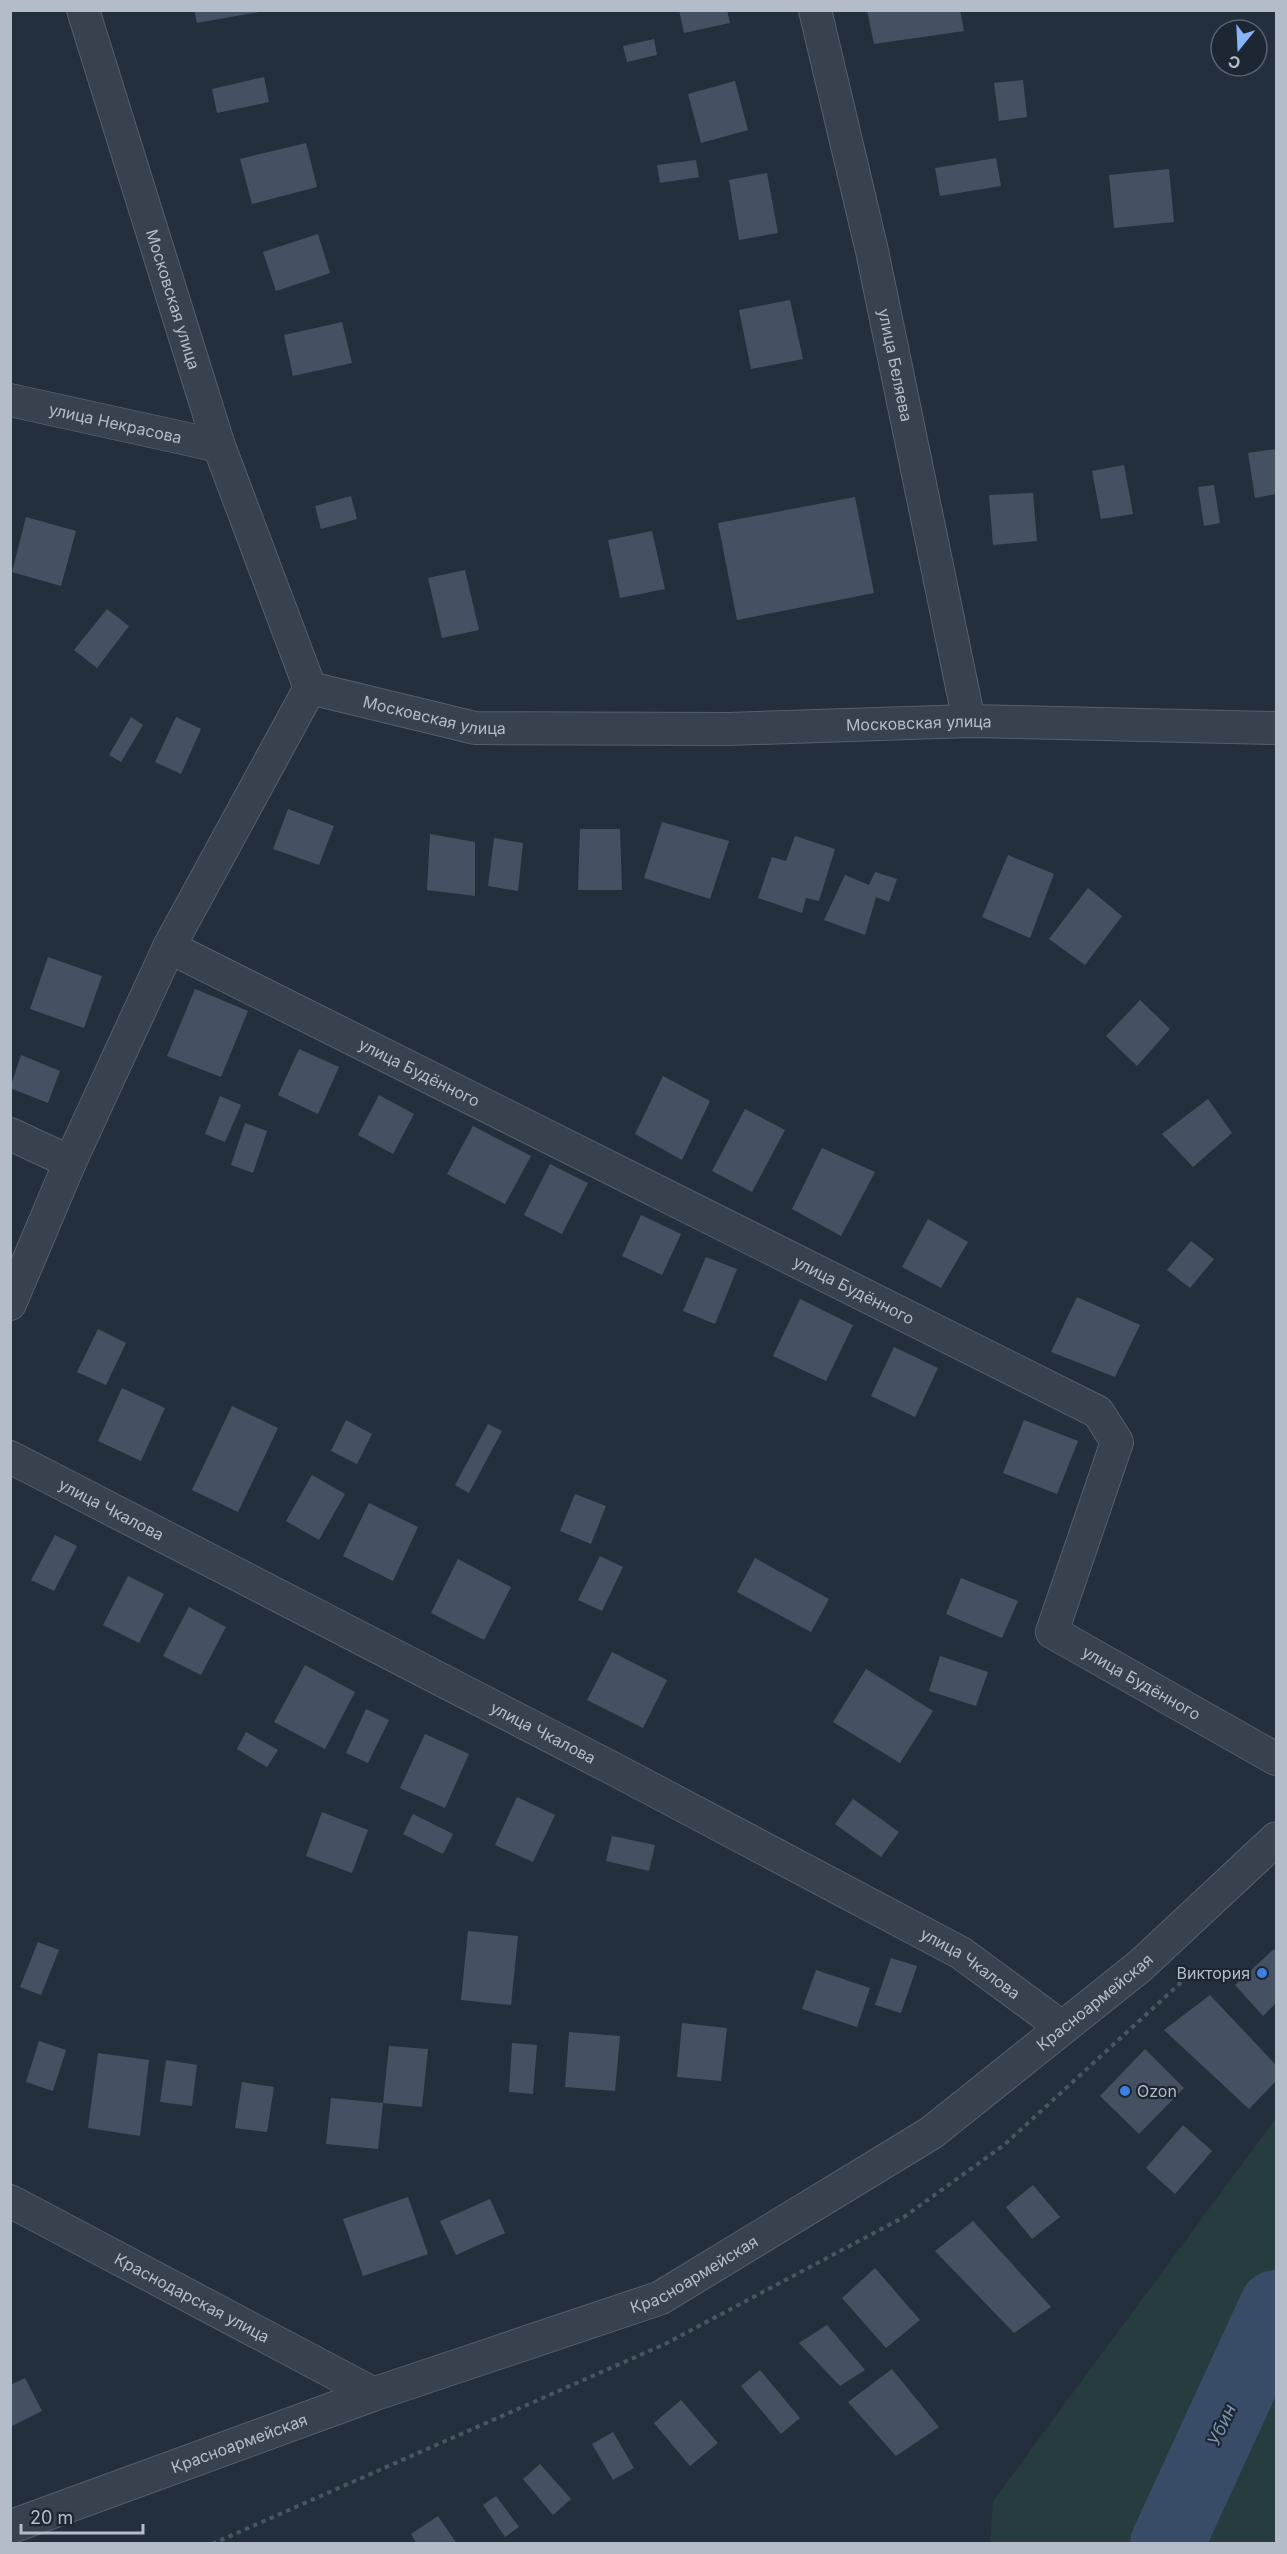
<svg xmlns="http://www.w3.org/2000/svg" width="1287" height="2554" font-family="Inter,sans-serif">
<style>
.green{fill:#263c3f}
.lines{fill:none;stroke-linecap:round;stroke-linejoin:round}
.river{stroke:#394c67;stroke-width:74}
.building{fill:#455162}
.minor-casing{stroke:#565f6c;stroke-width:34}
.tertiary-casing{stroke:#565f6c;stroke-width:35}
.path{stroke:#44595c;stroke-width:4;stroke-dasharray:4.5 4.5;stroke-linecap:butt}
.minor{stroke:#38414e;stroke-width:32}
.tertiary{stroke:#38414e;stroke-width:33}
.shop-dot{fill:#3f7fe0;stroke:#1d2633;stroke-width:2}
.labels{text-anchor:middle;stroke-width:4.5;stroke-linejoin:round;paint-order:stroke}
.street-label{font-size:16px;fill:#b4bcc9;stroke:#1d2633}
.poi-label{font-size:16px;fill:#b4bcc9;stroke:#1d2633;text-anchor:end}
.water-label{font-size:18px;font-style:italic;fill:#7c92b1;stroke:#1d2633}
</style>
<rect width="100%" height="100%" fill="#242f3e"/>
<!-- green -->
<path class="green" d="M1276,2118V2543H990L993,2501Z"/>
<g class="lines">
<!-- river -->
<path class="river" d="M1167,2544L1276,2307"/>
</g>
<!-- building -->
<path class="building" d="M194,10H259V12L197,23Z
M679,10H727L730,23L684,33Z
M867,10H960L964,31L874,44Z
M654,39L657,55L627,62L623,46Z
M264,77L269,102L217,113L212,89Z
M1023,80L1027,117L999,121L994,83Z
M735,81L748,130L701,143L688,94Z
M306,143L317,187L252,204L240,159Z
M996,158L1001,186L940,196L935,168Z
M696,160L699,177L660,183L657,165Z
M1169,169L1174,222L1114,228L1109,175Z
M767,173L778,233L739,240L729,180Z
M318,234L330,273L276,291L263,252Z
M790,300L803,359L751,369L739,310Z
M342,322L352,363L293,376L284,335Z
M1276,449V494L1255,498L1248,453Z
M1124,465L1133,514L1101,519L1092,471Z
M1214,485L1220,523L1204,526L1198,487Z
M1033,493L1037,541L993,545L989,495Z
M351,496L357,519L321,529L315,506Z
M855,497L874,593L737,620L718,523Z
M26,517L76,531L61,586L12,572Z
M652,531L665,589L620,598L608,540Z
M465,570L479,630L442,638L428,578Z
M107,609L129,626L97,668L74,650Z
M131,717L143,725L121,762L109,755Z
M176,717L201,729L181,774L155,762Z
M288,809L334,826L319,865L273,849Z
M662,822L729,841L710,899L644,878Z
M580,829H620L622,890H578Z
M430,834L475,842V896L427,890Z
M795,836L835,849L819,901L806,898L802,913L758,898L772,857L786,861Z
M494,838L523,843L518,891L488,886Z
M1008,855L1054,874L1030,938L982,917Z
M875,872L897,879L889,902L876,897L865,935L824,920L845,875L869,885Z
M1088,888L1122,916L1085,965L1049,939Z
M48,957L102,976L84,1028L30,1009Z
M195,989L248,1011L221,1077L167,1056Z
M1140,1000L1170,1029L1137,1066L1106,1036Z
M299,1049L339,1067L318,1114L278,1095Z
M21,1055L60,1071L48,1103L10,1088Z
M663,1076L710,1101L682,1160L635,1134Z
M379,1095L414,1114L393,1154L358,1135Z
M220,1096L241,1105L225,1142L205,1134Z
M1208,1099L1232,1133L1193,1167L1162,1134Z
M745,1109L785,1130L752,1192L712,1171Z
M245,1123L267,1131L253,1173L231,1165Z
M473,1126L531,1156L505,1204L447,1174Z
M822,1148L875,1172L841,1236L792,1209Z
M550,1164L588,1183L562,1234L524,1215Z
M641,1215L681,1234L662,1275L622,1256Z
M928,1219L968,1242L941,1288L902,1267Z
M1191,1241L1214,1259L1190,1288L1167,1270Z
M706,1257L737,1269L715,1324L683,1311Z
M1077,1297L1140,1325L1115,1377L1051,1352Z
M800,1299L853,1325L826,1381L773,1356Z
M98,1329L126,1343L106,1385L77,1372Z
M894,1347L938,1368L915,1417L871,1396Z
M122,1388L165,1408L141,1461L98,1441Z
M232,1406L278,1428L238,1512L192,1490Z
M346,1420L372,1434L357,1464L331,1451Z
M1024,1420L1078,1441L1057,1494L1003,1473Z
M488,1424L502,1431L469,1493L455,1485Z
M312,1475L345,1494L319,1540L286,1521Z
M575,1494L606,1506L591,1544L560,1531Z
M369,1503L418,1527L393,1581L343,1556Z
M55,1535L77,1546L54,1591L31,1580Z
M600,1556L623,1567L602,1611L578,1600Z
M755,1558L829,1599L811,1632L737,1592Z
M458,1559L511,1587L484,1640L431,1613Z
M128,1576L164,1594L139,1643L103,1625Z
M961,1578L1018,1601L1002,1638L946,1614Z
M189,1607L226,1627L201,1675L163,1656Z
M612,1652L667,1680L643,1728L587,1700Z
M940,1656L988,1672L976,1706L929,1691Z
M305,1665L355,1692L325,1749L274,1722Z
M866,1669L933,1711L900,1763L833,1722Z
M366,1709L389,1720L368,1763L346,1753Z
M246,1732L278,1750L267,1767L237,1749Z
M425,1734L469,1754L445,1808L400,1788Z
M517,1797L555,1815L533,1862L495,1845Z
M853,1799L899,1832L881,1857L835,1824Z
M322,1812L368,1830L352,1873L306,1856Z
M413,1814L453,1834L443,1854L403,1834Z
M612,1836L655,1845L649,1871L606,1861Z
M468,1931L518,1936L511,2005L461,2000Z
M38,1942L59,1950L41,1995L20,1987Z
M1274,1949L1276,1952V2003L1263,2016L1235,1985Z
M891,1958L917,1966L901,2013L875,2005Z
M816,1970L870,1988L857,2027L802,2009Z
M1210,1995L1276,2065V2081L1249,2109L1164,2030Z
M682,2023L727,2028L721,2081L677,2077Z
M569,2032L620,2036L615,2091L565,2087Z
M39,2041L66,2050L53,2091L26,2082Z
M512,2043L537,2045L533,2094L509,2092Z
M389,2046L428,2049L422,2107L383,2103L378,2149L326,2144L331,2098L383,2103Z
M1145,2049L1184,2088L1139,2134L1100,2096Z
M98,2053L149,2060L140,2136L88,2128Z
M166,2060L197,2065L192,2106L160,2102Z
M242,2082L274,2087L267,2132L235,2128Z
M1183,2125L1212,2151L1175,2194L1146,2168Z
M1033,2185L1060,2217L1032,2239L1006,2207Z
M408,2197L428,2254L363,2276L343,2219Z
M490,2199L505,2233L456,2255L440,2221Z
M973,2221L1051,2307L1014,2333L935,2251Z
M875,2268L920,2320L886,2348L842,2298Z
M827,2325L865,2370L840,2386L799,2343Z
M892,2369L939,2427L896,2456L848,2402Z
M760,2370L800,2418L781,2434L741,2386Z
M25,2378L42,2411L10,2427V2385Z
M681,2400L718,2443L690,2466L654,2423Z
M613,2432L634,2468L613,2480L592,2444Z
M540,2464L571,2499L553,2515L523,2479Z
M496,2496L519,2527L505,2537L483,2505Z
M438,2516L457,2544H417L411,2534Z"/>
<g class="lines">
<defs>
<g id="minor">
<path id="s1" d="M83,10L219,446L310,688L475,728L728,729L969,721L1276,728"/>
<path id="s2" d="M815,10L872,251L969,721"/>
<path id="s3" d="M10,400L219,446"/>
<path id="s4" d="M169,947L1098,1412L1117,1442L1052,1632L1276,1759"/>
<path d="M10,1134L70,1162"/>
<path d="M10,1304L70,1162L169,947L310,688"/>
<path id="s5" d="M10,1457L612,1768L961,1953L1063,2028"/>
<path id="s6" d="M10,2201L374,2394"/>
</g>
<g id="tertiary">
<path id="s7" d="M10,2527L374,2394L660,2298L931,2133L1140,1966L1276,1839"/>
</g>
</defs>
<!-- minor casing -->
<use href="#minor" class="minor-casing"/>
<!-- tertiary casing -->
<use href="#tertiary" class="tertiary-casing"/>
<!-- path -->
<path class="path" d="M212,2544L665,2344L904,2217L1004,2145L1187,1977"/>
<!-- minor -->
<use href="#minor" class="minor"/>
<!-- tertiary -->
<use href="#tertiary" class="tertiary"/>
</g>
<!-- markers -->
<g class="shop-dot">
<circle cx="1262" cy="1973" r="6"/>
<circle cx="1125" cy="2091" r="6"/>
</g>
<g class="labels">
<!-- street labels -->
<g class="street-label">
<text dy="6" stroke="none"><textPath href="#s1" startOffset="303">Московская улица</textPath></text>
<text dy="6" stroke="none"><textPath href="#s2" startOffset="364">улица Беляева</textPath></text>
<text dy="6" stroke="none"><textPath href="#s3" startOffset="108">улица Некрасова</textPath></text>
<text dy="6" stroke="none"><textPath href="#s1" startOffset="843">Московская улица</textPath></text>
<text dy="6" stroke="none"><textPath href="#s1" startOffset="1329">Московская улица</textPath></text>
<text dy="6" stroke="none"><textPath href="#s4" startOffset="280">улица Будённого</textPath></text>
<text dy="6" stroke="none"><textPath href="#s4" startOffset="766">улица Будённого</textPath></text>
<text dy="6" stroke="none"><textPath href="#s5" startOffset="114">улица Чкалова</textPath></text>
<text dy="6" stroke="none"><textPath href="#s4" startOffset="1378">улица Будённого</textPath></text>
<text dy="6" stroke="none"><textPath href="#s5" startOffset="600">улица Чкалова</textPath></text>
<text dy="6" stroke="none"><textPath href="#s5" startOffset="1086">улица Чкалова</textPath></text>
<text dy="6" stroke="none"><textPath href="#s7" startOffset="1216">Красноармейская</textPath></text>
<text dy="6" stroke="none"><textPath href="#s7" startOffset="730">Красноармейская</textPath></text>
<text dy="6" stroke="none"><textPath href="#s6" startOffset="206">Краснодарская улица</textPath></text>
<text dy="6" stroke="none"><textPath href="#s7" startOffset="244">Красноармейская</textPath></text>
</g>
<!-- poi labels -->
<g class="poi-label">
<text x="1250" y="1979">Виктория</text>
<text x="1137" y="2097" text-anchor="start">Ozon</text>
</g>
<!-- water labels -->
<g class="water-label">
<text transform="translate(1222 2425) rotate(-65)" y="6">Убин</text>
</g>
</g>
<!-- border -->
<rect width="1287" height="2554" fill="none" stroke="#b4bcc9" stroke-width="24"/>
<!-- north arrow -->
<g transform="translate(1239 48) rotate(198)"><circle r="28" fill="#1d2633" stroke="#59626f" stroke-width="1.5"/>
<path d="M0-4.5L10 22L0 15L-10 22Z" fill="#8ab4f8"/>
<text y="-9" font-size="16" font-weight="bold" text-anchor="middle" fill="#b4bcc9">С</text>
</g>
<!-- scale -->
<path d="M21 2524v9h122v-9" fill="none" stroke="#b4bcc9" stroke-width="3"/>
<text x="30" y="2524" font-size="18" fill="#b4bcc9" stroke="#1d2633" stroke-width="4.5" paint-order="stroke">20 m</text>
</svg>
